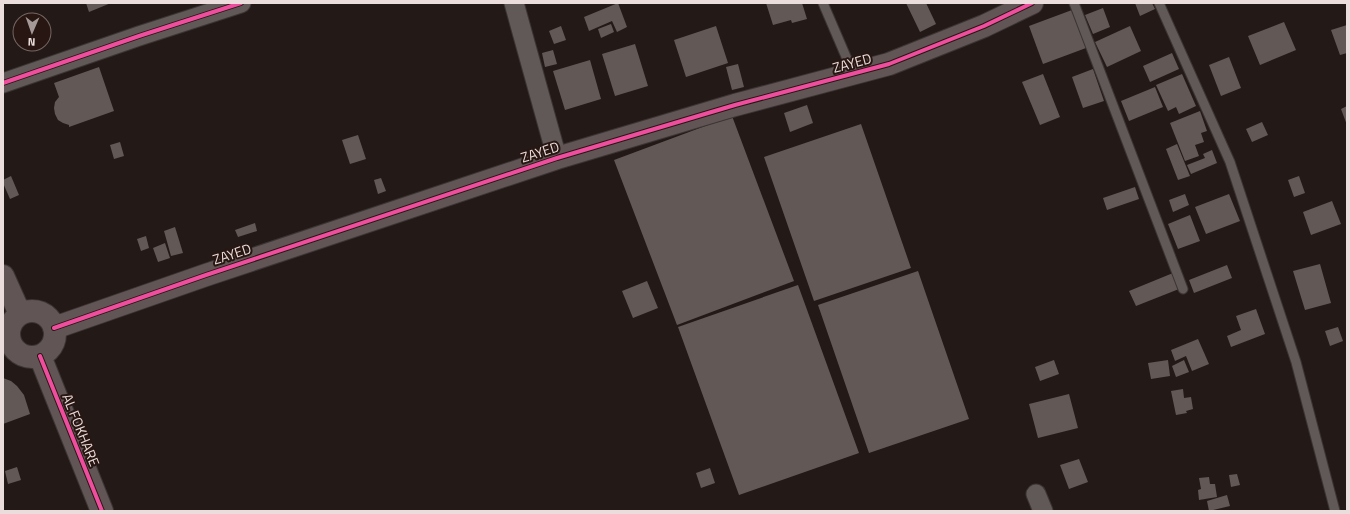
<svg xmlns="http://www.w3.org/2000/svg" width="1350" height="514" font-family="'Titillium Web',sans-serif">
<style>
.building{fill:#625957}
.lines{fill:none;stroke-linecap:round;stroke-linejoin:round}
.lane-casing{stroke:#3c3534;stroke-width:11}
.street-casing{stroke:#3c3534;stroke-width:21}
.secondary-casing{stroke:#3c3534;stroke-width:24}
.lane{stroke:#615958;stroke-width:9}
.street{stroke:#615958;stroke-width:19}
.secondary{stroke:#615655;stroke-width:22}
.cycleway-casing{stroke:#281613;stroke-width:6}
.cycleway{stroke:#ef4d9e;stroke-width:4}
.labels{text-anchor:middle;stroke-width:4;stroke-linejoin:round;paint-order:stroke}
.street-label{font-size:14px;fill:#ebdddb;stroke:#281613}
</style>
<rect width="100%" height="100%" fill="#231a18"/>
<!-- building -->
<path class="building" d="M86,3H111L89,12Z
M618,3L627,27L617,32L612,21L589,31L584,17Z
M766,3H802L807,19L792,23L791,20L773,25Z
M906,3H926L936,24L920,32Z
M1135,3H1152L1155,9L1140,16Z
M1103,8L1110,27L1093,34L1085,15Z
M1072,10L1086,48L1043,64L1029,26Z
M1284,22L1296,50L1260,65L1248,36Z
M611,24L614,32L601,38L598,29Z
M1347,25V53L1340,55L1331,30Z
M561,26L566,40L554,44L549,31Z
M716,26L728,63L686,77L674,40Z
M1130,26L1141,51L1107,67L1095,42Z
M635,44L648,86L615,96L602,54Z
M553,50L557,64L545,67L542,53Z
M1172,53L1179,69L1150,82L1143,66Z
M1229,57L1241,88L1221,96L1209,65Z
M590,60L601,99L565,110L553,71Z
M738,64L744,87L732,90L726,67Z
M99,67L114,111L69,127V125L63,123L58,120L55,114L54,108L55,102L59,97L54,83Z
M1093,69L1104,101L1083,108L1072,77Z
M1043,74L1060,117L1040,125L1022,82Z
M1182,74L1196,106L1179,114L1176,107L1168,111L1156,85Z
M1155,87L1163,107L1129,121L1121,101Z
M807,105L813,123L790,132L784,113Z
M1347,106V125L1341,109Z
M1200,111L1207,131L1201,133L1204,142L1195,145L1199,156L1185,161L1170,123Z
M732,116L794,281L677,325L614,160Z
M1262,122L1268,135L1252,142L1246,129Z
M861,124L911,268L814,301L764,157Z
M358,135L366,159L350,164L342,140Z
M120,142L124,156L114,159L110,145Z
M1177,144L1190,176L1178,180L1166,149Z
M1212,150L1217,163L1191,174L1187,165L1205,158L1203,154Z
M11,176L19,195L10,199L3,183V180Z
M1299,176L1305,193L1294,197L1288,180Z
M381,178L386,191L378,194L374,180Z
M1135,187L1139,199L1107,210L1103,198Z
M1185,194L1189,205L1173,212L1169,200Z
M1229,194L1240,221L1206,234L1195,207Z
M1332,201L1341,224L1311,235L1303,212Z
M1190,215L1200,241L1178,249L1168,224Z
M255,223L257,231L238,237L235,230Z
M175,227L183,253L171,256L164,231Z
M146,236L149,248L141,251L137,239Z
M165,243L170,258L158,262L153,248Z
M1320,264L1331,303L1305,310L1293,271Z
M1227,265L1232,278L1194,293L1189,280Z
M918,271L969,419L869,453L818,305Z
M1173,273L1179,289L1136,306L1129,291Z
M647,281L658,308L633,318L622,291Z
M798,285L859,453L739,495L678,327Z
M1256,309L1265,334L1231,347L1227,336L1241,330L1236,316Z
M1338,327L1343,341L1330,346L1325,331Z
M1198,339L1209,364L1192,371L1186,356L1175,361L1171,350Z
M1054,360L1059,374L1040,381L1035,367Z
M1168,360L1170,376L1151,379L1148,363Z
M1184,360L1189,372L1176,377L1172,366Z
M3,378L11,381L17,386L24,395L30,414L3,424Z
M1183,389L1184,398L1191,397L1193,409L1186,411L1187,413L1176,415L1171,391Z
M1069,394L1078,428L1038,438L1029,404Z
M1079,459L1088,482L1069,489L1060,465Z
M17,467L21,480L8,484L5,471Z
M710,468L715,483L701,488L696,473Z
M1237,474L1240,485L1231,487L1229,475Z
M1209,477L1210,484H1215L1217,497L1199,500L1198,490L1201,489L1199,478Z
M1227,495L1230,506L1209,511L1207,501Z"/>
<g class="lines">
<defs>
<path id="lane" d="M823,3L853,73
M1074,3L1183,289
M1159,3L1230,162L1296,362L1335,511"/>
<path id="street" d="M514,3L557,158
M3,83L139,36L241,3
M1036,494L1043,511"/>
<path id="secondary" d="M3,276L20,314
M9 334a23 23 0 1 1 46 0a23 23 0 1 1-46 0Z
M54,328L206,275L557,158L735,105L889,64L984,26L1032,3
M40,356L102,511"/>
</defs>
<!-- lane casing -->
<use href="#lane" class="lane-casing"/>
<!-- street casing -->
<use href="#street" class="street-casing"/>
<!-- secondary casing -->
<use href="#secondary" class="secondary-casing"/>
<!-- lane -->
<use href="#lane" class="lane"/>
<!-- street -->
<use href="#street" class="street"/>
<!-- secondary -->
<use href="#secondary" class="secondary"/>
<defs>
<path id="cycleway" d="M3,83L139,36L241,3
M54,328L206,275L557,158L735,105L889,64L984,26L1032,3
M40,356L102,511"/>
</defs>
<!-- cycleway casing -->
<use href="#cycleway" class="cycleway-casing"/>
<!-- cycleway -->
<use href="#cycleway" class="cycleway"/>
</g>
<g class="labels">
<!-- street labels -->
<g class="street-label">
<text transform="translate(852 63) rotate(-15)" y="5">ZAYED</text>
<text transform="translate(540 152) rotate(-18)" y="5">ZAYED</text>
<text transform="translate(232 254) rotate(-18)" y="5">ZAYED</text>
<text transform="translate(81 430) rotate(68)" y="5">AL FOKHARE</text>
</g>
</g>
<!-- border -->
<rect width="1350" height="514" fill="none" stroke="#ebdddb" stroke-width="8"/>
<!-- north arrow -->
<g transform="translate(32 32) rotate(182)"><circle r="19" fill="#281613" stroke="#766663"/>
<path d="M0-3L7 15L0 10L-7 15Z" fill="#a59997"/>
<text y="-6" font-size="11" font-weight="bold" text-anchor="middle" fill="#ebdddb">N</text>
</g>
</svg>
